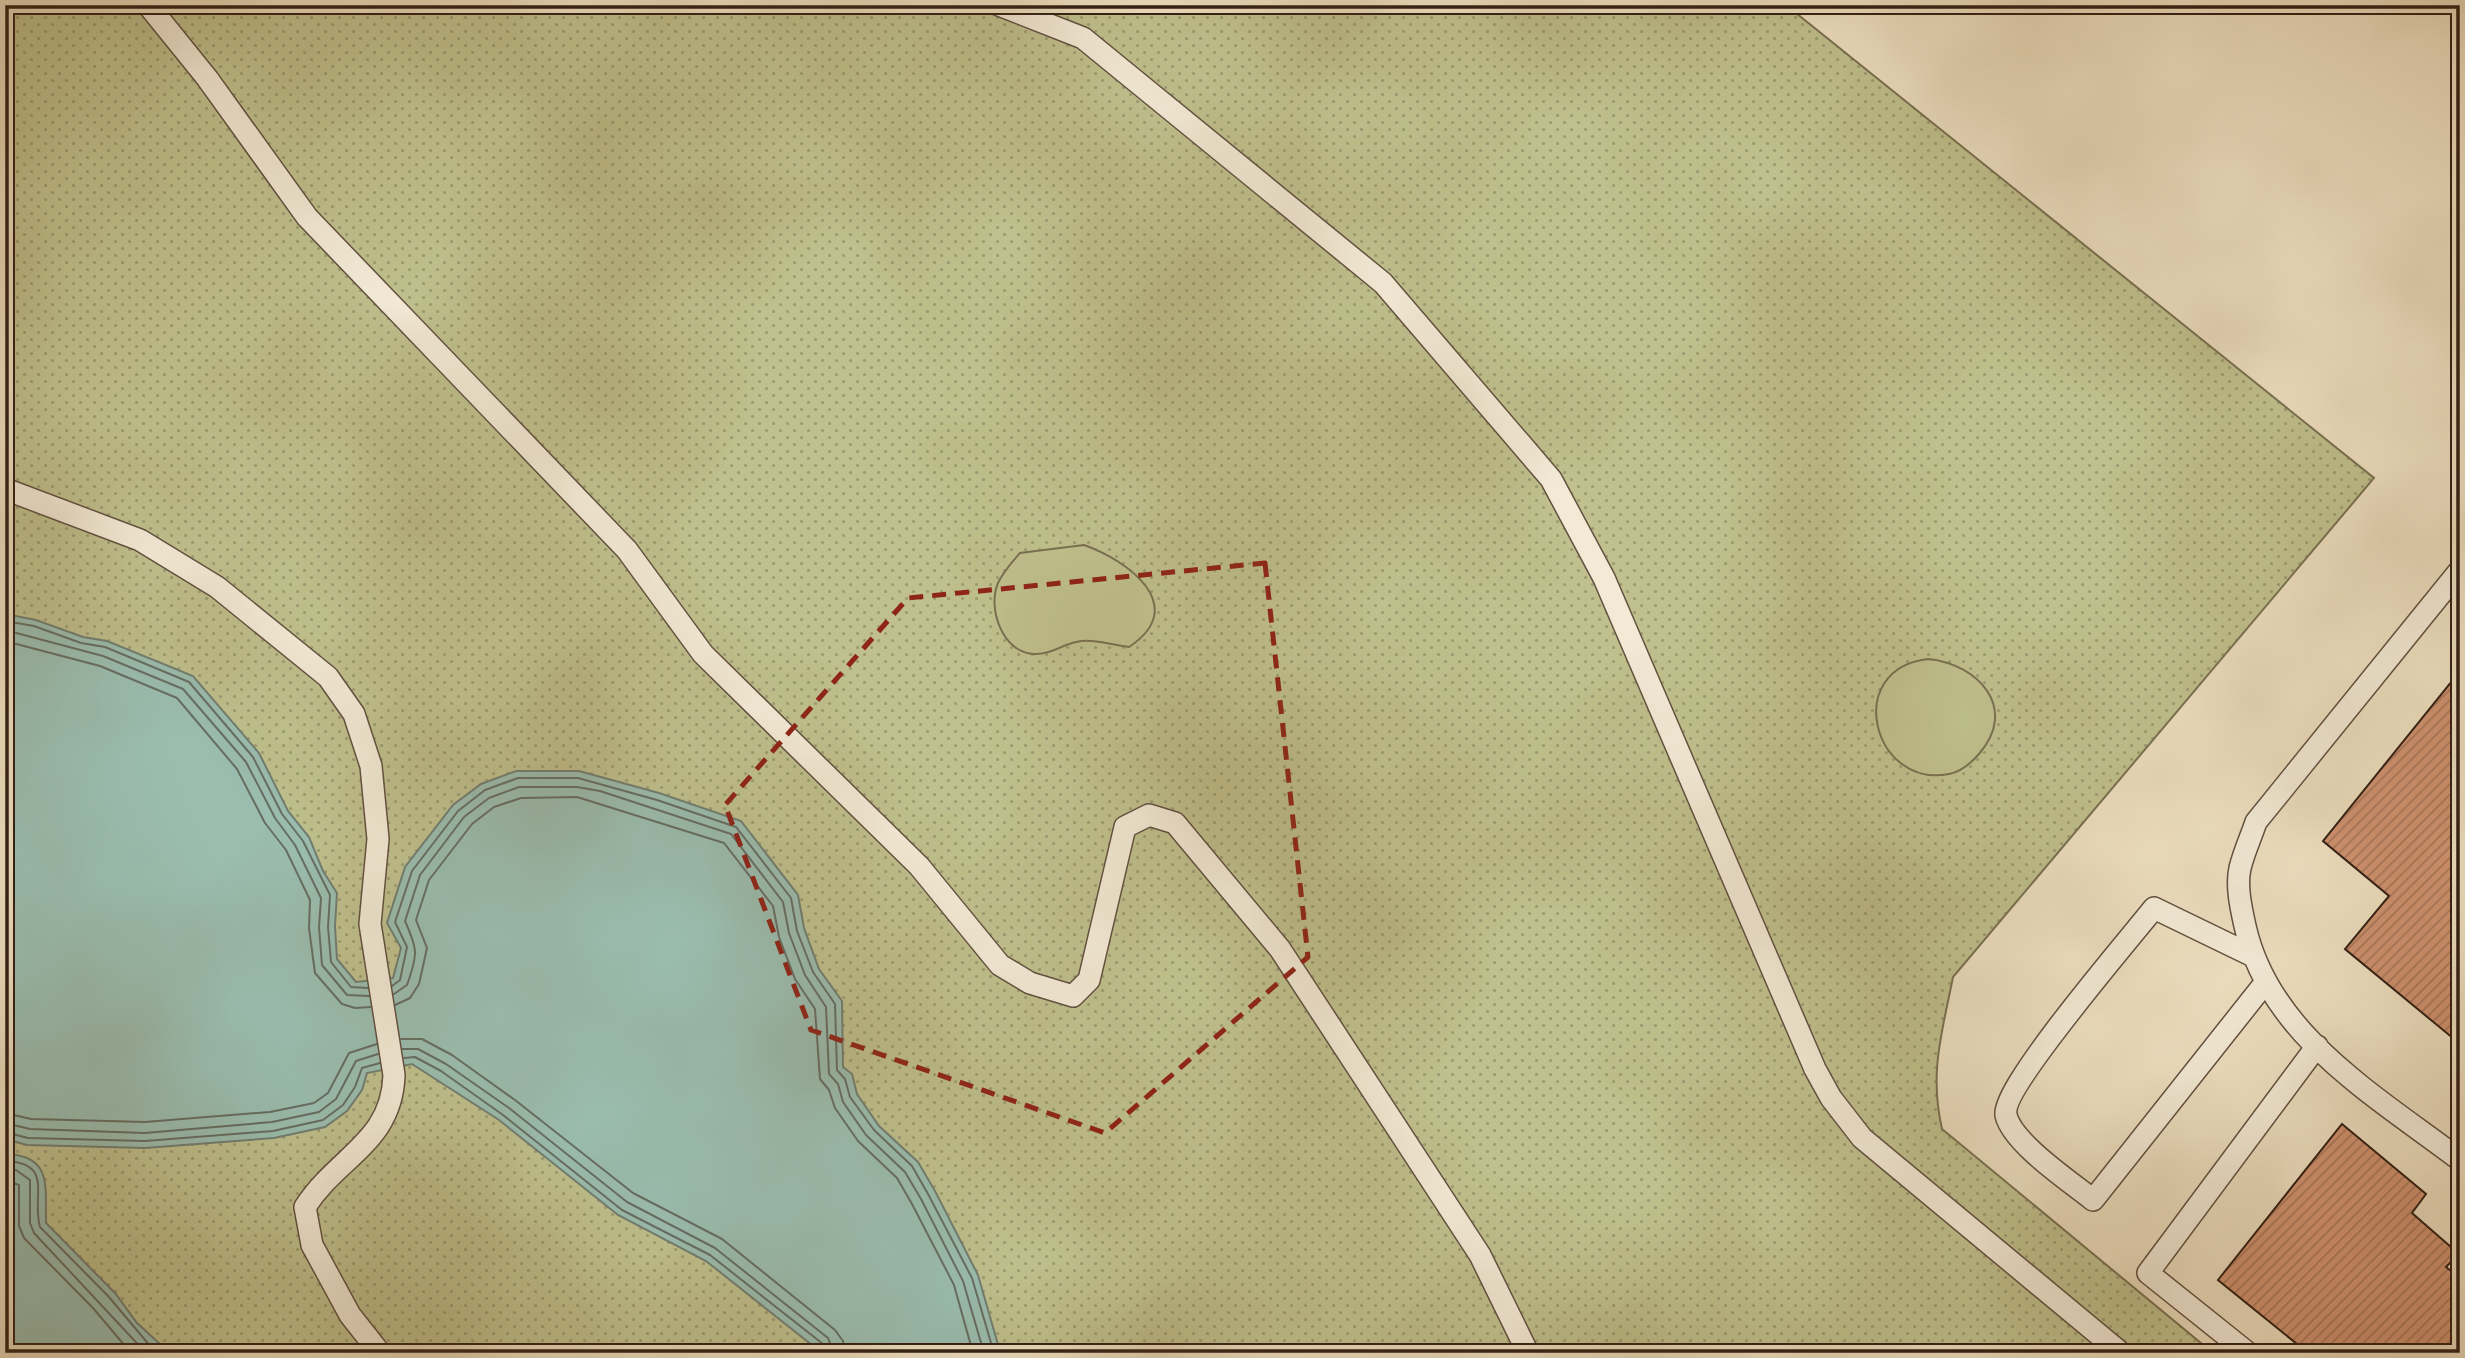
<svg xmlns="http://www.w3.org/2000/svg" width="2465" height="1358" font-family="Cardo,serif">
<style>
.grass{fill:url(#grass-dots);stroke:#797051;stroke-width:2}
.pitch{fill:#bfc08d;stroke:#797051;stroke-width:2}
.water{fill:#9abdaf;stroke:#717e71;stroke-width:2}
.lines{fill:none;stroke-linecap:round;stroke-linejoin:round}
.shore{stroke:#666e62;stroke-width:2}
.building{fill:url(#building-hatch);stroke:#332015;stroke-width:2}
.service-casing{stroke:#625040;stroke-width:24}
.service{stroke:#f3ead6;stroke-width:21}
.marked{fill:none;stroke:#8f2418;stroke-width:5;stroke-dasharray:14 9;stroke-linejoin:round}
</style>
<defs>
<pattern id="grass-dots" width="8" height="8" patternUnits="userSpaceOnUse" patternTransform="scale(1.75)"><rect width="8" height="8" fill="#bfc08d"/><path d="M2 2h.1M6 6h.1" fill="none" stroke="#9c9c72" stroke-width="1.8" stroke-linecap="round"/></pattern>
<pattern id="building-hatch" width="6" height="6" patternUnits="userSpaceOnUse" patternTransform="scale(1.75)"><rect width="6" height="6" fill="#cf9270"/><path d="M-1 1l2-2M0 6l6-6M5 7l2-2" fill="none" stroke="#a9775b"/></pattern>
</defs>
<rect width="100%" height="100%" fill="#eddfc0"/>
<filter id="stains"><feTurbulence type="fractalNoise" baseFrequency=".00286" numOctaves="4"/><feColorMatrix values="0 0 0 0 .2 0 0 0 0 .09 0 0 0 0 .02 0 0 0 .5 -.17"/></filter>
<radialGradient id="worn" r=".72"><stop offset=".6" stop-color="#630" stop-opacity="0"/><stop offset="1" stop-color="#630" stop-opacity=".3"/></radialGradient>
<!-- grass -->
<path class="grass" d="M5,5H1786L2374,478L1953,977C1942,1033 1929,1072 1942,1129L2213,1353H5Z"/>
<!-- pitch -->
<path class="pitch" d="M1084,545C1127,560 1191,606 1129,647C1112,645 1093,638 1076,642C1062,645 1049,655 1034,654C1003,653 987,609 998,583C1003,572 1012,562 1020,553Z
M1928,659C1978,664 2019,708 1979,754C1971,763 1961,772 1949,774C1873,789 1842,669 1928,659Z"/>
<!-- water -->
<path class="water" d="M5,614L36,620L83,637L107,641L193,676L259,753L288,811L309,837L323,871L337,893L335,926L337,959L356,982L393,978L401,948L387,923L405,867L453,805L481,784L516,771H579L659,793L741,821L798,895L804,928L819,969L842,1001L843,1067L852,1074L857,1094L879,1126L918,1162L935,1191L978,1275L999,1348L1004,1353H822L706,1261L618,1215L499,1120L412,1064L367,1073L362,1090L347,1111L325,1127L274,1138L145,1148L27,1145L5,1139Z
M5,1154C53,1155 45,1187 46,1223L115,1293L137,1323L160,1344L163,1353H21L5,1342Z"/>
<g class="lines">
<!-- shore -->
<path class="shore" d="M5,621L34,626L81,643L105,647L189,682L253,757L282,814L303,841L330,895L328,927L331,962L351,987L368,988
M5,630L103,656L183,689L246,762L275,818L295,845L321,898L319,927L322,965L347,995L369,996
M5,641L100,666L177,698L237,769L265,823L286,850L310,900L309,928L315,973L342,1004L355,1008L371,1007
M392,986L400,980L407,947L395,922L412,871L458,811L485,790L518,778H578L657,800L736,827L791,898L797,931L813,972L835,1004L837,1070L845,1079L850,1097L874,1130L912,1166L928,1194L972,1278L994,1353
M394,994L407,985C418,954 418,950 405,921L420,875L464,817L489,798L519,787H577L600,791L731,834L783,902L789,933L805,975L826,1007L829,1074L838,1084L843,1102L866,1135L905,1172L921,1199L963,1281L984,1353
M395,1005L410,998L419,984L427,948L416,920L429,880L472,824L494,807L521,798L577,797L724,843L773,906L779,937L795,979L815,1009L820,1079L829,1090L835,1108L858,1141L897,1178L912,1204L954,1285L973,1353
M401,1039H422L452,1055L515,1100L633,1193L722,1239L835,1330L843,1341L845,1353
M402,1049H418L446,1064L509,1108L627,1202L715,1248L828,1338L834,1353
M404,1058L415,1057L441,1071L503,1115L622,1210L710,1255L823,1344L825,1353
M5,1113L31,1119L145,1122L270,1112L314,1103L328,1093L349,1053L377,1044
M5,1123L30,1129L145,1133L272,1122L319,1112L336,1099L356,1061L378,1054
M5,1132L28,1138L145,1141L273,1131L323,1120L343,1105L355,1087L362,1068L380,1063
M5,1161C55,1163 31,1196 40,1227L109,1297L156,1353
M5,1170H16L30,1180V1223L34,1233L146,1353
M5,1180L19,1185V1226L24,1238L93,1308L131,1353"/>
</g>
<!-- building -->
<path class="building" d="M2460,671V1044L2345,949L2389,896L2323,841Z
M2342,1124L2426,1194L2412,1213L2459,1254L2446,1267L2460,1278V1353H2308L2218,1280Z"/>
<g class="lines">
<defs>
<path id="service" d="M148,5L207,78L307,217L627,550L703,654L919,866L1000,965L1030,983L1073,996L1089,980L1125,827L1149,815L1175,823L1280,949L1480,1255L1528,1353
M999,5L1083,38L1383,283L1551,479L1604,578L1815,1069L1831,1098L1862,1138L2121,1353
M5,489L140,540L217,587L328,677L354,714L371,766L378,839L370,924L394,1075C392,1142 338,1156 305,1207L312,1245L350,1315L380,1353
M2460,570L2256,822C2251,837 2244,852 2240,868C2236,886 2241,908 2245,926C2269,1035 2376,1096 2460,1160
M2251,955L2154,908C2131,937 2001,1088 2006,1115C2012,1143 2071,1182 2093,1200L2265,983
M2248,1353L2148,1273L2317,1046"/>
</defs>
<!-- service casing -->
<use href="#service" class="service-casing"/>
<!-- service -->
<use href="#service" class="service"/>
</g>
<!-- marked area -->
<path class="marked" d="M1265,563L1308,957L1105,1133L811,1030L725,805L908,598Z"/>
<!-- margin -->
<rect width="2465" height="1358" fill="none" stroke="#eddfc0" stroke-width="28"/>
<rect x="7" y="7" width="2451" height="1344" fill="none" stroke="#332015" stroke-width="3.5"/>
<rect x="14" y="14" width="2437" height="1330" fill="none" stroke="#332015" stroke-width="2"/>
<rect width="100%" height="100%" filter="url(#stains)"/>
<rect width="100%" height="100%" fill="url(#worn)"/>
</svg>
